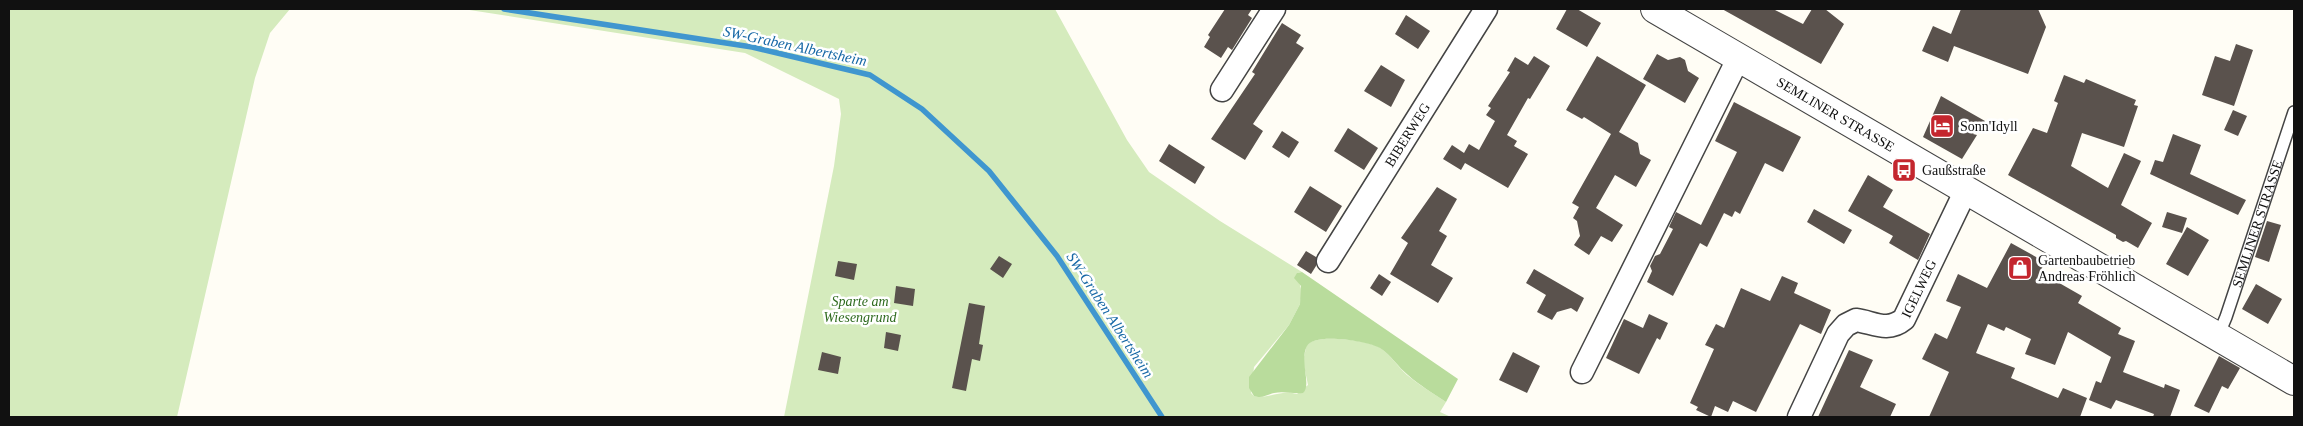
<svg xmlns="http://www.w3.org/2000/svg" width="2303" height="426" font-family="'Times New Roman',serif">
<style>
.green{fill:#d5ebbd}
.forest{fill:#b9dc9c}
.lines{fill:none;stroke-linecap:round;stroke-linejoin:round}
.stream{stroke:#3f96cf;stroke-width:5.5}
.building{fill:#5a524d}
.service-casing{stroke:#444;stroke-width:14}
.minor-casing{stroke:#444;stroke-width:25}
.tertiary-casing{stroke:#444;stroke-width:30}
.service{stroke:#fff;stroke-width:11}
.minor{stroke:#fff;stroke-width:22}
.tertiary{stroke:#fff;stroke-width:28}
.labels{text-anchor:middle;stroke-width:5;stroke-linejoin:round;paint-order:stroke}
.street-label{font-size:14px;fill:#111;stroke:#fff}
.poi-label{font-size:14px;fill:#111;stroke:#fff;text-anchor:start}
.park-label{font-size:14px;font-style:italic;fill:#2f6b1f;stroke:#fff}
.water-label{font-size:15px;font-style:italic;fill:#1768a6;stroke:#fff}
</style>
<rect width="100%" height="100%" fill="#fffdf5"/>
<!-- green -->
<path class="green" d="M9,9H290L270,33L255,78L177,417H9Z
M463,9H1055L1127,140L1149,172L1220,221L1302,272L1297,273L1302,293L1300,304L1289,325L1254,367L1251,393L1254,396C1266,400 1280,389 1297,394L1308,385L1303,361L1307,344C1319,334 1366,340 1379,347C1390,354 1397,366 1407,375C1419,385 1433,393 1446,402L1440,412L1451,417H784L834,166L841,114L839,99L745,53Z"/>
<!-- forest -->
<path class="forest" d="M1302,272L1458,379L1446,402C1433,393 1419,385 1408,375C1398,367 1391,355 1380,348C1369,341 1313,332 1307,346C1299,361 1312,385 1303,393C1293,394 1284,391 1274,393C1266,395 1262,399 1254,396L1249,388V377L1289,325L1300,304L1301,286L1294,278L1297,273Z"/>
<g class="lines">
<!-- stream -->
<path class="stream" d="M504,9L752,47L870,75L922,109L989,171L1057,256L1162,417"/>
</g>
<!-- building -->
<path class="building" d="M1225,9H1252L1248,15L1252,18L1232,50L1228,47L1221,58L1204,47L1210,37L1208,35Z
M1567,9H1577L1601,23L1587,47L1556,29Z
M1722,9H1773L1803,24L1812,9H1825L1844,24L1821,64Z
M1961,9H2038L2046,27L2028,74L1954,46L1948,62L1922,51L1933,26L1951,34Z
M1406,15L1430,31L1418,49L1395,34Z
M1282,23L1301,35L1296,43L1304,48L1253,124L1263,131L1245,160L1211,139L1255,74L1252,72Z
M2236,44L2253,50L2234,106L2202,95L2215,56L2230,61Z
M1657,54L1668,60L1680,57L1685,60L1688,71L1699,78L1685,103L1643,79Z
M1534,56L1550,66L1530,99L1528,98L1507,135L1517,141L1514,146L1528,154L1508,188L1465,163L1461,170L1443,159L1452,145L1464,153L1469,144L1479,150L1495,121L1486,115L1491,108L1488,106L1510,72L1507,71L1515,57L1528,65Z
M1597,56L1646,85L1619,132L1638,143L1640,154L1651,160L1636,187L1615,175L1596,208L1623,225L1612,242L1601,236L1589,255L1574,245L1580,236L1577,221L1573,218L1579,207L1572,203L1611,134L1584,117L1582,119L1566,110Z
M1381,65L1405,80L1391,107L1364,91Z
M2064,75L2084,83L2086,79L2136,100L2134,105L2138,106L2124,147L2082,133L2071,166L2108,188L2124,153L2141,161L2121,205L2152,223L2138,248L2126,241L2123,242L2116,238V235L2008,175L2033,128L2047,133L2058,103L2054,101Z
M1941,96L1985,121L1973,134L1977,135L1962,159L1923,137Z
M1734,102L1801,137L1783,172L1765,163L1740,214L1735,211L1732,217L1724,213L1707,247L1700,243L1673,296L1647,282L1652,271L1650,266L1655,256L1660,254L1673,229L1669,227L1676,212L1701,225L1737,152L1715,141Z
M2233,110L2247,116L2238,136L2224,130Z
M1348,128L1378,148L1364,170L1334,151Z
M1282,131L1299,142L1289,158L1272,147Z
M2173,134L2201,145L2190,174L2246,200L2238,215L2150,174L2155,160L2163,162Z
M1169,144L1205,167L1195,184L1159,161Z
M1868,175L1893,190L1883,207L1930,234L1918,260L1889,243L1893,236L1848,211Z
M1310,186L1342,206L1326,232L1294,212Z
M1437,187L1457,199L1439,231L1447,236L1431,265L1453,278L1438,303L1390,274L1408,243L1401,238Z
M1814,209L1852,230L1844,244L1807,222Z
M2167,212L2187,218L2182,233L2162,227Z
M2267,221L2281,225L2269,262L2255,257Z
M2187,227L2209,240L2188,276L2166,264Z
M2011,243L2045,262L2040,272L2082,296L2078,303L2121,328L2118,334L2135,341L2123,372L2164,388L2165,384L2180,390L2170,417H2153L2154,414L2116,400L2111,409L2089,400L2096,381L2101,383L2111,357L2068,332L2055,365L2025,354L2031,339L2006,327L2004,331L1988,324L1976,353L2015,368L2011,378L2058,398L2063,388L2087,398L2080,417H1929L1949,372L1922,359L1935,333L1947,339L1961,307L1946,301L1958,274L1987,288Z
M1306,251L1316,257V266L1311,274L1297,265Z
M999,256L1012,264L1003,278L990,269Z
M838,261L857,264L854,280L835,276Z
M1534,269L1584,298L1577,312L1571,308L1557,312L1552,320L1537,312L1546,295L1526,283Z
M1379,274L1391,282L1382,296L1370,288Z
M1782,276L1798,283L1794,293L1831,310L1821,334L1800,324L1756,412L1733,401L1728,412L1715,406L1711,417L1696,410L1698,407L1690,403L1714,349L1705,345L1716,324L1724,328L1741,288L1770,301Z
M2256,284L2282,299L2268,324L2242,309Z
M896,286L915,289L913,306L894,303Z
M969,303L985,306L979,344L983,345L980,361L972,359L966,391L952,388Z
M1649,314L1668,323L1660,340L1657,338L1639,374L1606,358L1624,319L1643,328Z
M886,332L901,335L898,351L884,348Z
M1849,350L1873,360L1860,387L1896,404L1890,417H1818Z
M822,352L841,357L838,374L818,370Z
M1513,352L1540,366L1527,393L1499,380Z
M2219,356L2240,368L2228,389L2222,386L2209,413L2194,406Z"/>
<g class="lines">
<defs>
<g id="service">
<path id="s1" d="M2218,336L2226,317L2294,112"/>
</g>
<g id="minor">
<path d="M1222,90L1274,9"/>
<path id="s2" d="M1328,261L1486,9"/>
<path d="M1582,372L1739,57"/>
<path id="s3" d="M1799,417L1838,334L1846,325L1856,320C1873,322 1887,333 1904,319L1966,190"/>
</g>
<g id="tertiary">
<path id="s4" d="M1655,9L2294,381"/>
</g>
</defs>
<!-- service casing -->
<use href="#service" class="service-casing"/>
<!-- minor casing -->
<use href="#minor" class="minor-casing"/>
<!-- tertiary casing -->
<use href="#tertiary" class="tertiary-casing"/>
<!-- service -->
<use href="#service" class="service"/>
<!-- minor -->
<use href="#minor" class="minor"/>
<!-- tertiary -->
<use href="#tertiary" class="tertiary"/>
</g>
<!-- icons -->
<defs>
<symbol id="hotel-square" viewBox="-11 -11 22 22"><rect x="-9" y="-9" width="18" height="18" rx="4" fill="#c4262e" stroke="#fff"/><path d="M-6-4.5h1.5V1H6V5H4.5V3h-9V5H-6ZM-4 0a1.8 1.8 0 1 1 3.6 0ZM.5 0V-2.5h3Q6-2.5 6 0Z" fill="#fff"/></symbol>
<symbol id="bus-square" viewBox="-11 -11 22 22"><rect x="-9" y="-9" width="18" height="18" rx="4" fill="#c4262e" stroke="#fff"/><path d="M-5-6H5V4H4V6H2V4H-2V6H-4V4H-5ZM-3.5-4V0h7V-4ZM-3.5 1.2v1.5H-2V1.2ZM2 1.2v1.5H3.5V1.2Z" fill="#fff"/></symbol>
<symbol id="shop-square" viewBox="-11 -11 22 22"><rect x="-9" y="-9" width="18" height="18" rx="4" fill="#c4262e" stroke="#fff"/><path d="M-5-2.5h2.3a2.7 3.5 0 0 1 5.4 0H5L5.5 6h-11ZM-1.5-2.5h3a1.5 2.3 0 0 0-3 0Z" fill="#fff"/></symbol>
</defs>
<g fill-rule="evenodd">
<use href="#hotel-square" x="1928" y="112" width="28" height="28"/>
<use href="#bus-square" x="1890" y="156" width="28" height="28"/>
<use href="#shop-square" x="2006" y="254" width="28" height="28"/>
</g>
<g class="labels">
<!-- street labels -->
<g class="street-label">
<text dy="5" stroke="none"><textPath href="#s4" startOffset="209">SEMLINER STRASSE</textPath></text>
<text dy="5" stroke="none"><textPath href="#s2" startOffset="149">BIBERWEG</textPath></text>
<text dy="5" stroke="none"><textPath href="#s1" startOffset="119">SEMLINER STRASSE</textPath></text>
<text dy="5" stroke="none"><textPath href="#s3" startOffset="199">IGELWEG</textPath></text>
</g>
<!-- poi labels -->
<g class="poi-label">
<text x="1960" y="131">Sonn'Idyll</text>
<text x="1922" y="175">Gaußstraße</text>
<text x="2038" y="265">Gartenbaubetrieb<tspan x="2038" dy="16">Andreas Fröhlich</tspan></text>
</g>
<!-- park labels -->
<g class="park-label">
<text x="860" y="306">Sparte am<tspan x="860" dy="16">Wiesengrund</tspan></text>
</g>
<!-- water labels -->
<g class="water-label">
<text transform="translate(795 46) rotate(12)" y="5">SW-Graben Albertsheim</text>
<text transform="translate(1110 315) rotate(57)" y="5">SW-Graben Albertsheim</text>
</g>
</g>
<!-- border -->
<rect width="2303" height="426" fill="none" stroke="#111111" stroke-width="20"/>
</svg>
